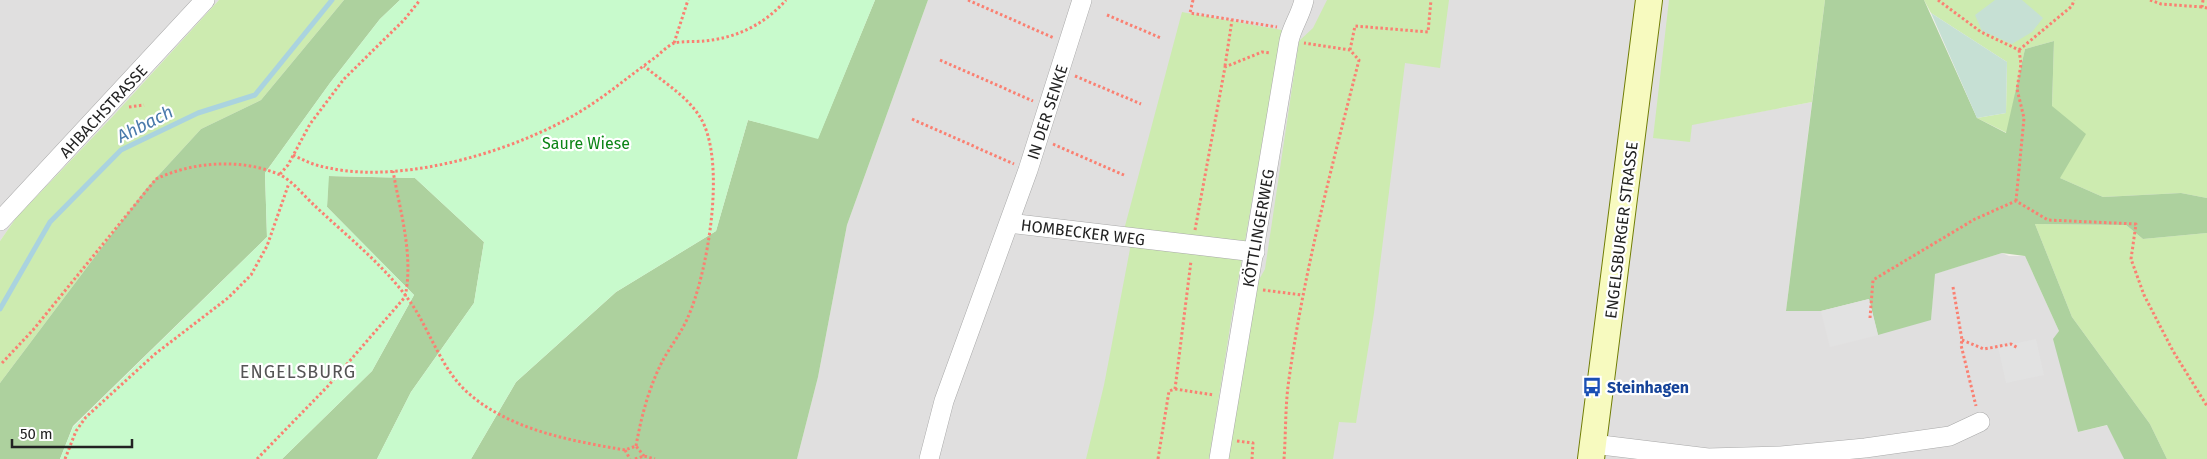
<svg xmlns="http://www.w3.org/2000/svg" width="2207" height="459" font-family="'Fira Sans',sans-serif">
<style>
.residential{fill:#e0dfdf}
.grass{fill:#cdebb0}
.forest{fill:#add19e}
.wetland{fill:#c6e0d4}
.park{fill:#c8facc}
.parking{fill:#e2e2e2}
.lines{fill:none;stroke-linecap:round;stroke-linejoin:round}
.stream{stroke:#aad3df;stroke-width:5}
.street-casing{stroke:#a9a9a9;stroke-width:20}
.secondary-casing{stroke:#707d05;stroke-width:28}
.path{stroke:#fa8072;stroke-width:3;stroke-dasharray:2.5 2.5;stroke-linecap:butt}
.street{stroke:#fff;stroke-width:19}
.secondary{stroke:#f7fabf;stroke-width:26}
.labels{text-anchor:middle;stroke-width:4.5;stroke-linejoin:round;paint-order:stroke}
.street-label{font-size:16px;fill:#222;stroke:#fff}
.park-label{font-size:16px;fill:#0c8416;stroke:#fff}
.transit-label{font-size:16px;font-weight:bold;fill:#164399;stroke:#fff;text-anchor:start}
.water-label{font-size:18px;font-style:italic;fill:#4a7aab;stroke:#fff}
.neighbourhood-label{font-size:18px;letter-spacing:1px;fill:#555;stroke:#fff}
</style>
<rect width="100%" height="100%" fill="#f2efe9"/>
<!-- residential -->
<path class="residential" d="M0,0H219L114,115L16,218L0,241Z
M928,0H1727L1706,122L1812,102L1786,311H1821L1869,299L1931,320L1934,274L2002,253L2009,256H2025L2059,331L2078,432L2108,425L2124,459H797L818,377L847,225Z"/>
<!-- grass -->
<path class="grass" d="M219,0H344L261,100L201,129L145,190L0,383V241L16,218L114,115Z
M1327,0H1449L1440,68L1405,63L1374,313L1356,423L1339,422L1333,459H1228L1256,285L1265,269L1299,41L1313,28Z
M1669,0H1825L1812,102L1692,125L1690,142L1653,138Z
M1924,0H2207V198L2181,193L2103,197L2060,178L2052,107L2054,41L2025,49L2007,133L1977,118L2006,113L2007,62L1931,13Z
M1182,12L1282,30L1231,321L1209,459H1086L1104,385L1130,249L1125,226Z
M2035,224L2126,225L2143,239L2207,233V459H2167L2150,424L2072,317Z"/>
<!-- forest -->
<path class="forest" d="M344,0H400L380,19L330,83L265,173L267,237L73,426L60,459H0V383L145,190L201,129L261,100Z
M875,0H928L847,225L818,377L797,459H471L516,382L616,292L716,231L748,120L818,138Z
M1825,0H1924L1977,118L2006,133L2025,49L2054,41L2052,106L2086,134L2060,178L2103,197L2181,193L2207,198V233L2143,239L2126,225L2035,224L2072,317L2150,424L2167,459H2124L2107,425L2078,432L2053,339L2059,331L2025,256L2002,253L1935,274L1931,320L1878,335L1869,299L1821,311H1786Z
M328,176L415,178L484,242L474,303L411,392L377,459H282L372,371L414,295L327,207Z"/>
<!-- wetland -->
<path class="wetland" d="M1995,0H2022L2043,18L2032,32L2012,44L1982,31L1975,15Z
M1931,13L2007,62L2006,113L1977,118Z"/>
<!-- park -->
<path class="park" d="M400,0H875L818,139L748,120L716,231L616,292L516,382L471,459H377L411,392L474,303L484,242L415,178L329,176L327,207L414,295L372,371L282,459H60L73,427L267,237L265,173L330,83L380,19Z"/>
<!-- parking -->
<path class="parking" d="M1869,299L1878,335L1830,347L1821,311Z
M2036,339L2044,375L2006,383L1998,347Z"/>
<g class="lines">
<!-- stream -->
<path class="stream" d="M0,309L50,222L121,150L198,113L255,95L332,0"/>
<defs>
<path id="street" d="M0,221L205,0
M1009,223L1255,252
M1593,444L1708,458L1781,456L1865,448L1950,436L1980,422
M929,459L944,401L1028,170L1082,0
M1219,459L1289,41C1292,26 1301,15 1304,0"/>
<path id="secondary" d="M1591,459L1649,0"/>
</defs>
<!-- street casing -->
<use href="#street" class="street-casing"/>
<!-- secondary casing -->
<use href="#secondary" class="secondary-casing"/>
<!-- path -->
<path class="path" d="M968,0L1054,38
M1193,0L1190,13L1277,27
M1938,0L1981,32L2019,50
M2150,0L2161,4L2202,7
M2203,0L2202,7L2207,8
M1107,15L1161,38
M674,43L688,0
M1350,50L1355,26L1428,32L1431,0
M2019,50L2072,6L2074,0
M940,60L1033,101
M1225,66L1232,20
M1075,76L1141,104
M129,107L144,105
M912,119L1014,164
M1053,144L1124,175
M293,155C305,161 316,166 329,168C407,185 527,148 592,104C613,90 632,74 653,59C659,55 667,46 674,43C682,41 695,42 704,41C736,38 764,25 786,0
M280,174L288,165L310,124L344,79L404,20L420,0
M2016,201L2024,118L2017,89L2021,64L2019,50
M1195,230L1225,67L1262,52L1270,53
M1953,287L1962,340L1961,345L1976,406
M1263,290L1302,295
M1870,318L1873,280L1975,219L2016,201L2048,220L2136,224L2131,259L2144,295L2173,351L2207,406
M1962,340L1984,349L2011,344L2018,348
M2,363L33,330L156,179C192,162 240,158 278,174C291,179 304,196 315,206C349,238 390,270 415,309C432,337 443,370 467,392C509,430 572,441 625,450L636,446L644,456
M1175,389L1214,395
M1237,441L1253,443L1252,459
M636,446C641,418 648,391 660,366C668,349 681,334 688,317C708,272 727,160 700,117C687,96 662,81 644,66
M625,450L630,459
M65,459L76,431L86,417L155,354L228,298L251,275L267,246L289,183
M257,459L328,386L405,297C414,256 400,211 393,171
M635,459L644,456L655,459
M1158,459L1169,391L1175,389L1191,261
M1284,459C1286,433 1285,405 1289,379C1304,271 1332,166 1359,60L1350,50L1304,43"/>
<!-- street -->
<use href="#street" class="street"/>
<!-- secondary -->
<use href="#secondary" class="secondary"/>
</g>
<!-- icons -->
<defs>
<symbol id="bus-bare" viewBox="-9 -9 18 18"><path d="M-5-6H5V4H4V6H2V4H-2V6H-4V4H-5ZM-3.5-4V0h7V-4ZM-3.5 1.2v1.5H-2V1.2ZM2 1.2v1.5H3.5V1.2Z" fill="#1a4fb4" stroke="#fff" stroke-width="2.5" paint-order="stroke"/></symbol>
</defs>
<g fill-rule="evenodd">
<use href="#bus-bare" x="1578" y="373" width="28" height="28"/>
</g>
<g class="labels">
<!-- street labels -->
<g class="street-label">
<text transform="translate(103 111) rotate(-47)" y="6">AHBACHSTRASSE</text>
<text transform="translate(1047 112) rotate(-72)" y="6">IN DER SENKE</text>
<text transform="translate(1258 228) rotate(-80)" y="6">KÖTTLINGERWEG</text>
<text transform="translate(1621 230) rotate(-83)" y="6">ENGELSBURGER STRASSE</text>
<text transform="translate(1083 232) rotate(7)" y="6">HOMBECKER WEG</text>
</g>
<!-- park labels -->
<g class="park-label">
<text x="586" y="149">Saure Wiese</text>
</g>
<!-- transit labels -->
<g class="transit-label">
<text x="1607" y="393">Steinhagen</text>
</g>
<!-- water labels -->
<g class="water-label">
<text transform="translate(145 124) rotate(-27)" y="6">Ahbach</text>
</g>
<!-- neighbourhood labels -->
<g class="neighbourhood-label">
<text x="298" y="378">ENGELSBURG</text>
</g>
</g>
<!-- scale -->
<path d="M12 439v8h120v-8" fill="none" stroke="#222222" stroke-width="2.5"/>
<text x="20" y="439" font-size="15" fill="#222222" stroke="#ffffff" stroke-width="4" paint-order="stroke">50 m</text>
</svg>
